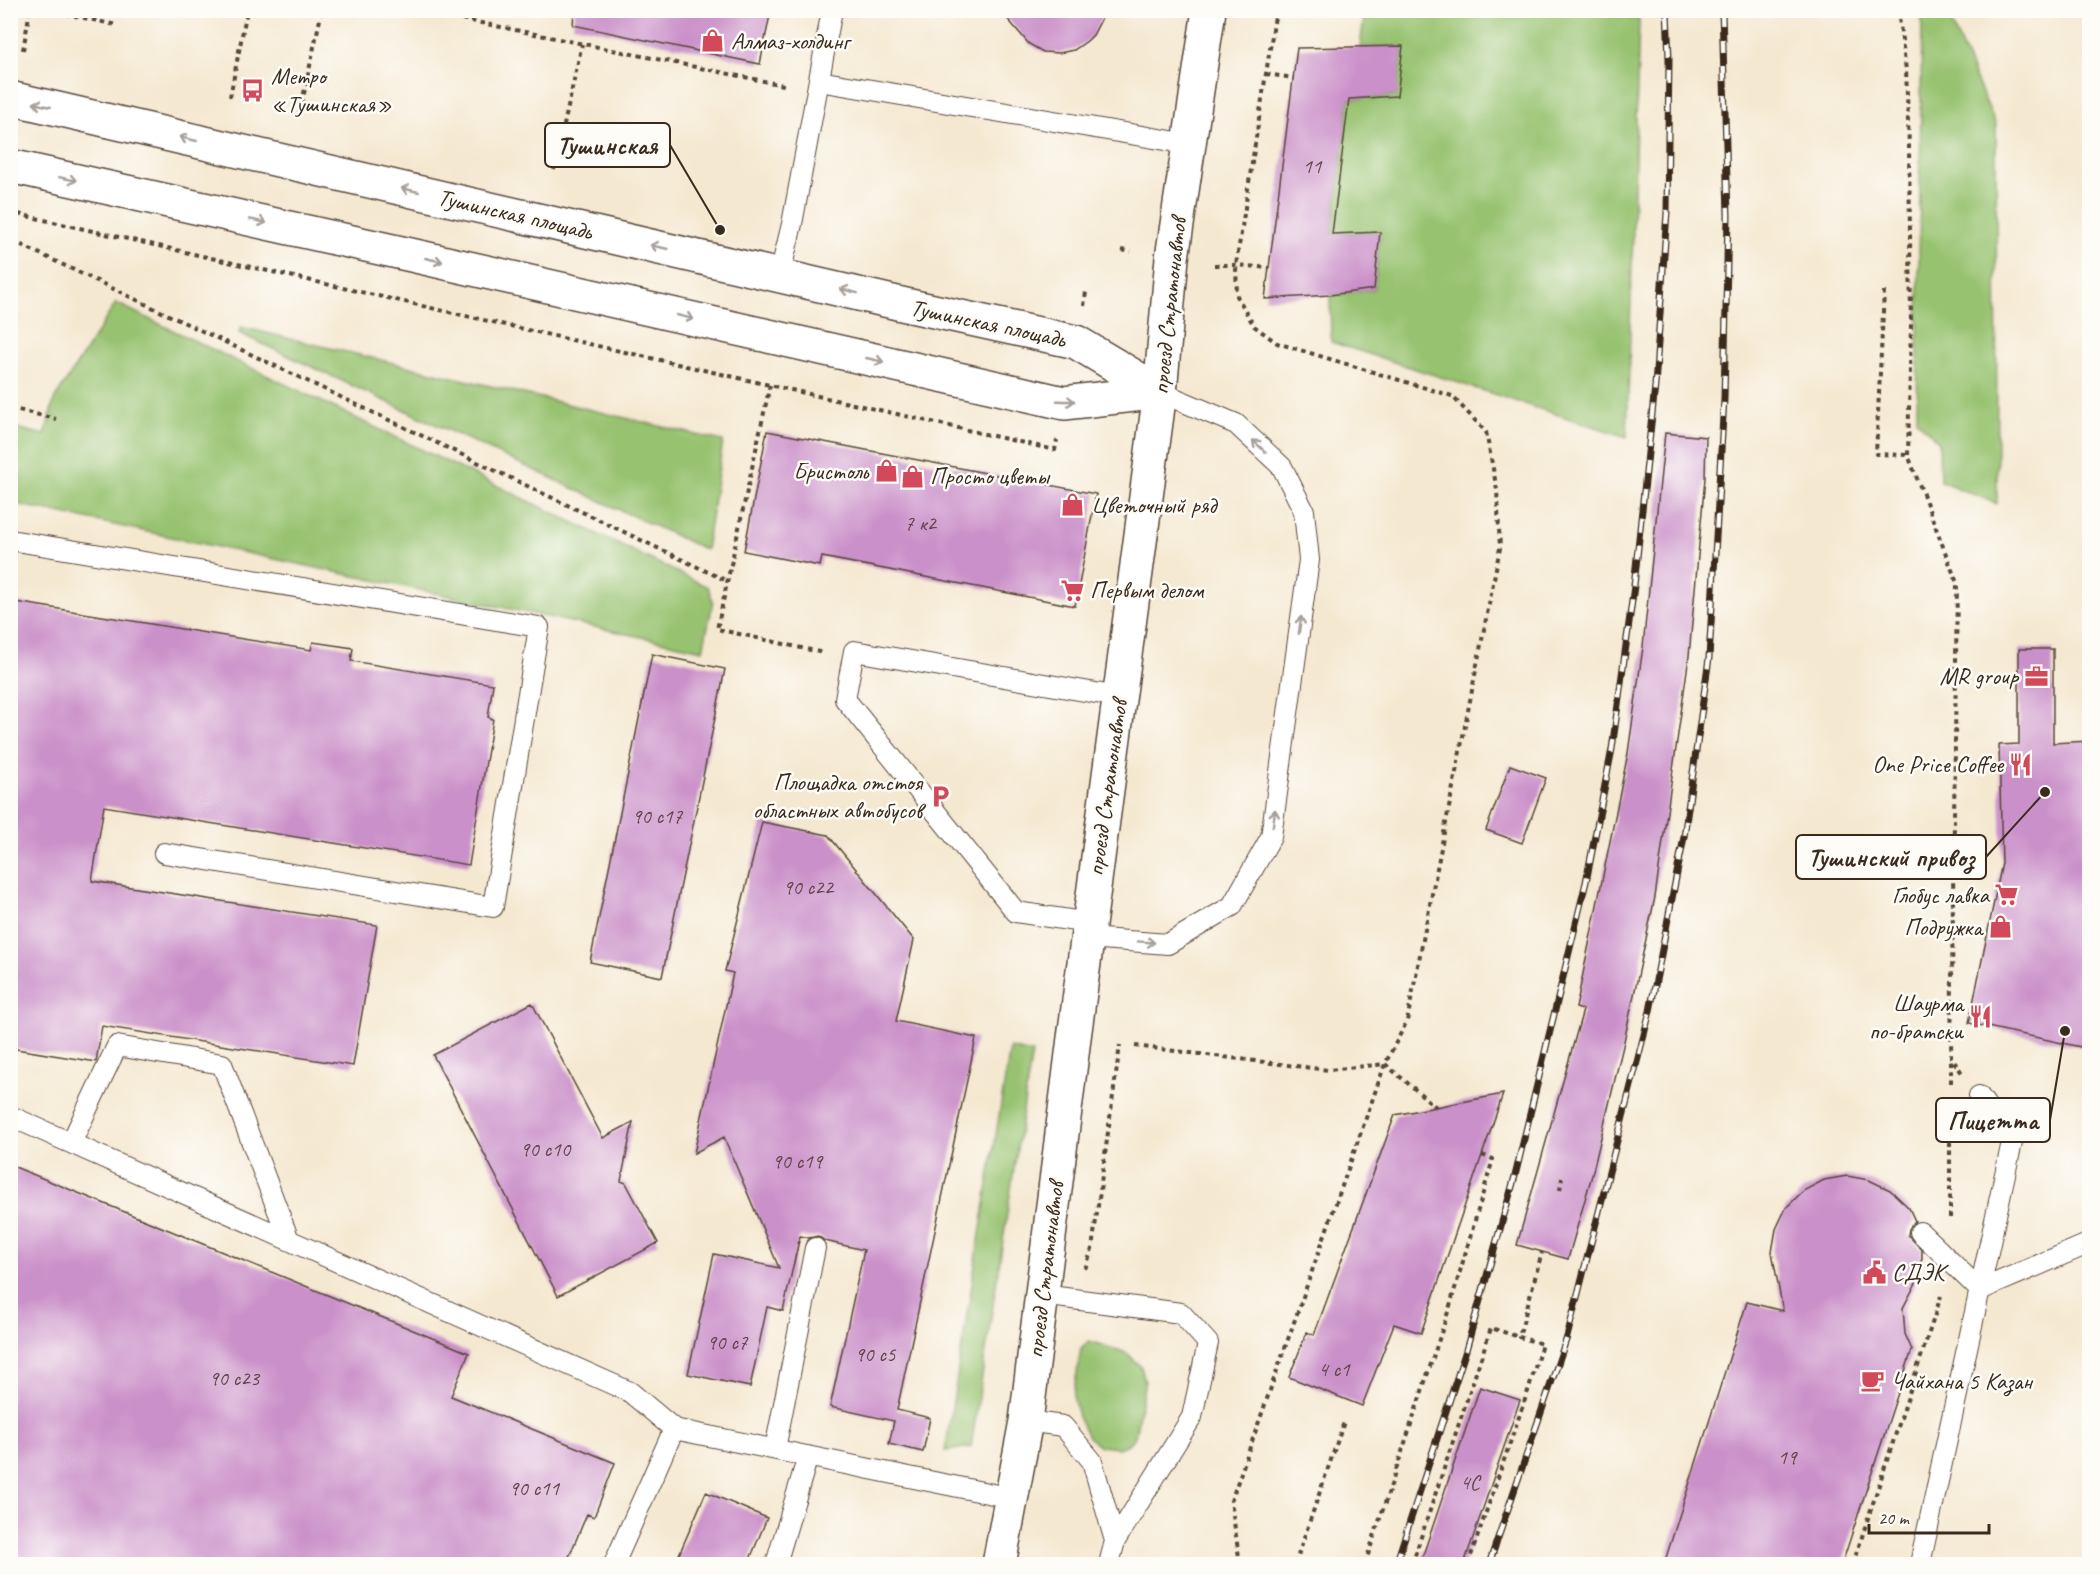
<svg xmlns="http://www.w3.org/2000/svg" width="2100" height="1575" font-family="Caveat,sans-serif">
<style>
.green{fill:#97c270;stroke:#697647;stroke-width:1.5}
.building{fill:#ca90c9}
.lines{fill:none;stroke-linecap:round;stroke-linejoin:round}
.lane-casing{stroke:#574639;stroke-width:22}
.street-casing{stroke:#574639;stroke-width:36}
.path{stroke:#574639;stroke-width:4;stroke-dasharray:4.5 4.5;stroke-linecap:butt}
.lane{stroke:#fff;stroke-width:20}
.street{stroke:#fff;stroke-width:33}
.rail-casing{stroke:#3b2a1e;stroke-width:7}
.rail{stroke:#fdfcf7;stroke-width:4.5;stroke-dasharray:14;stroke-linecap:butt}
.oneway{stroke:#a79f9a}
.labels{text-anchor:middle;stroke-width:5;stroke-linejoin:round;paint-order:stroke}
.number-label{font-size:21px;fill:#5f4449}
.poi-label{font-size:24px;fill:#3b2a1e;stroke:#fdfcf7;text-anchor:start}
.street-label{font-size:24px;fill:#3b2a1e;stroke:#fdfcf7}
.leader{fill:none;stroke:#3b2a1e;stroke-width:2}
.callout-dot{fill:#3b2a1e;stroke:#fdfcf7;stroke-width:2}
.callout{fill:#fdfcf7;stroke:#3b2a1e;stroke-width:2}
.callout-label{font-size:26px;text-anchor:middle;font-weight:bold;fill:#3b2a1e}
</style>
<rect width="100%" height="100%" fill="#fdfcf7"/>
<filter id="ink" filterUnits="userSpaceOnUse"><feTurbulence type="fractalNoise" baseFrequency=".0167" numOctaves="2"/><feDisplacementMap in="SourceGraphic" scale="12" xChannelSelector="R" yChannelSelector="G"/><feConvolveMatrix kernelMatrix="1 2 1 2 8 2 1 2 1" color-interpolation-filters="sRGB"/></filter>
<filter id="wash" filterUnits="userSpaceOnUse"><feTurbulence type="fractalNoise" baseFrequency=".008" numOctaves="4" result="noise"/><feDisplacementMap in="SourceGraphic" scale="24" xChannelSelector="R" yChannelSelector="G"/><feGaussianBlur stdDeviation="1.35" result="paint"/><feColorMatrix in="noise" values="0 0 0 0 0 0 0 0 0 0 0 0 0 0 0 0 0 1.4 0 .05"/><feComposite in="paint" operator="in"/></filter>
<g filter="url(#wash)">
<rect width="100%" height="100%" fill="#f5e8d1"/>
<!-- green -->
<path class="green" d="M1576,10L1639,19L1627,437L1331,342L1330,295L1374,289L1380,232L1332,234L1349,99L1396,96L1403,46L1360,47L1365,11Z
M1922,11H1946L1996,125L1997,504L1940,481L1939,442L1917,420Z
M116,303L708,587L713,602L703,650L11,503V427L45,435L54,400Z
M241,327L723,441L706,550L239,333Z
M1010,1048L1032,1053L971,1447L945,1451Z
M1089,1341L1127,1353L1141,1367L1145,1380L1135,1437L1128,1444L1118,1448L1100,1446L1088,1437L1078,1417L1073,1396L1081,1349Z"/>
<g id="blocks">
<!-- building -->
<path class="building" d="M574,10H771L760,64L573,25Z
M1000,10H1106L1093,35L1087,41L1074,50L1059,53L1043,52L1029,44Z
M1403,46L1397,96L1349,99L1332,234L1380,232L1374,289L1330,295L1265,299L1297,48Z
M767,431L1096,494L1075,606L822,557L820,566L744,551Z
M1665,433L1706,437L1705,478L1689,656L1655,897L1623,1046L1592,1175L1568,1259L1517,1245L1583,1010L1576,1008L1628,753L1643,647Z
M10,601L311,650L313,642L353,648L351,661L493,684L488,717L493,719L469,865L104,806L92,881L377,925L353,1066L102,1026L96,1062L10,1048Z
M2019,649H2053V743L2090,741V1049L1969,1023L2002,863L1999,745L2019,744Z
M652,654L725,669L662,977L590,962Z
M1510,765L1546,778L1522,843L1486,830Z
M762,822L828,835L914,940L896,1021L976,1038L897,1410L930,1418L923,1452L889,1444L894,1421L830,1407L864,1250L825,1241L818,1236L809,1238L800,1236L783,1311L767,1307L750,1387L688,1374L714,1254L779,1268L724,1137L694,1153L733,973L725,971Z
M532,1003L603,1138L633,1122L621,1181L626,1183L658,1243L558,1296L433,1055Z
M1503,1094L1421,1333L1394,1324L1362,1406L1289,1377L1307,1332L1314,1335L1395,1115Z
M10,1165L469,1353L451,1396L615,1463L594,1517L587,1514L566,1564H10Z
M1847,1176L1869,1180L1890,1190L1909,1208L1915,1221L1909,1229L1908,1235L1922,1250V1258L1916,1283L1903,1308L1905,1334L1912,1350L1842,1564H1664L1747,1302L1783,1311L1772,1252L1776,1229L1786,1208L1803,1191L1824,1180Z
M1480,1387L1520,1400L1464,1564H1420Z
M706,1492L767,1518L748,1564H675Z"/>
</g>
</g>
<g filter="url(#ink)">
<use href="#blocks" fill-opacity="0" stroke="#574639" stroke-width="1.5"/>
<g class="lines">
<defs>
<path id="lane" d="M819,81L1189,144
M780,274L792,224L832,10
M10,540L539,627L493,907L164,853
M1089,923L1016,912L845,699L854,651L1119,697
M1088,938L1168,944L1232,906L1271,837L1309,560L1304,511L1282,467L1236,424L1160,392
M10,1116L630,1392L674,1429
M71,1143L117,1046L222,1064L289,1240
M1920,1232L1980,1290L2090,1243
M1042,1295L1181,1313L1208,1343L1192,1417L1115,1541L1109,1564
M1026,1421L1063,1426L1092,1461L1115,1541
M775,1449L815,1248
M614,1564L674,1429L1012,1498
M776,1564L808,1456
M1920,1564L2012,1142L1979,1096"/>
<path id="street" d="M10,98L906,305L1076,342L1160,392
M10,166L411,255L1064,403L1160,392
M999,1564L1026,1421L1074,1038L1160,392L1172,258L1209,10"/>
</defs>
<!-- lane casing -->
<use href="#lane" class="lane-casing"/>
<!-- street casing -->
<use href="#street" class="street-casing"/>
<!-- path -->
<path class="path" d="M48,10L116,25
M418,10L788,86
M1898,10L1906,70L1909,146L1911,324L1908,455L1957,583L1951,1057L1962,1073
M23,50L30,10
M1266,74L1294,78
M230,97L247,10
M300,112L322,10
M554,170L582,44
M13,241L727,581
M10,249L18,214L1055,450L1057,440
M1122,250L1131,252
M1214,265H1236L1269,268
M1884,291L1876,454L1908,455
M1084,306L1086,292
M770,385L717,629L824,653
M10,408L56,419
M1135,1046L1328,1070L1385,1064L1436,1107
M1951,1083V1058
M1560,1190L1562,1178
M1950,1218V1109
M1085,1269L1092,1249L1120,1045
M1240,1564L1231,1501L1385,1064L1407,1021L1500,548L1497,490L1486,432L1452,396L1277,343L1254,326L1237,296L1236,265L1276,10
M1295,1564L1344,1422
M1365,1564L1449,1309L1493,1159L1482,1155
M1412,1564L1491,1328L1519,1337
M1468,1564L1528,1391L1542,1344L1519,1337L1542,1252
M1853,1564L1941,1296"/>
<!-- lane -->
<use href="#lane" class="lane"/>
<!-- street -->
<use href="#street" class="street"/>
<defs>
<path id="rail" d="M1396,1564L1466,1350L1515,1176L1586,882L1612,749L1634,586L1655,386L1667,212L1669,60L1667,10
M1489,1564L1567,1337L1650,1011L1684,837L1709,658L1724,399L1728,216L1722,10"/>
</defs>
<!-- rail casing -->
<use href="#rail" class="rail-casing"/>
<!-- rail -->
<use href="#rail" class="rail"/>
</g>
<!-- one-way arrows -->
<defs><path id="oneway-shaft" d="M-6 0H5M1.5-3L5.5 0L1.5 3" fill="none" stroke-width="1.6" stroke-linecap="round" stroke-linejoin="round" transform="scale(1.5)"/></defs>
<g class="oneway">
<use href="#oneway-shaft" transform="translate(42 105) rotate(-167)"/>
<use href="#oneway-shaft" transform="translate(188 139) rotate(-167)"/>
<use href="#oneway-shaft" transform="translate(68 179) rotate(12)"/>
<use href="#oneway-shaft" transform="translate(410 190) rotate(-167)"/>
<use href="#oneway-shaft" transform="translate(258 221) rotate(12)"/>
<use href="#oneway-shaft" transform="translate(659 247) rotate(-167)"/>
<use href="#oneway-shaft" transform="translate(434 260) rotate(13)"/>
<use href="#oneway-shaft" transform="translate(849 291) rotate(-166)"/>
<use href="#oneway-shaft" transform="translate(685 317) rotate(13)"/>
<use href="#oneway-shaft" transform="translate(875 360) rotate(13)"/>
<use href="#oneway-shaft" transform="translate(1066 401) rotate(2)"/>
<use href="#oneway-shaft" transform="translate(1259 446) rotate(-137)"/>
<use href="#oneway-shaft" transform="translate(1300 625) rotate(-82)"/>
<use href="#oneway-shaft" transform="translate(1274 818) rotate(-82)"/>
<use href="#oneway-shaft" transform="translate(1146 942) rotate(4)"/>
</g>
</g>
<!-- icons -->
<defs>
<symbol id="shop-bare" viewBox="-9 -9 18 18"><path d="M-5-2.5h2.3a2.7 3.5 0 0 1 5.4 0H5L5.5 6h-11ZM-1.5-2.5h3a1.5 2.3 0 0 0-3 0Z" fill="#d1495b" stroke="#fdfcf7" stroke-width="2.5" paint-order="stroke"/></symbol>
<symbol id="bus-bare" viewBox="-9 -9 18 18"><path d="M-5-6H5V4H4V6H2V4H-2V6H-4V4H-5ZM-3.5-4V0h7V-4ZM-3.5 1.2v1.5H-2V1.2ZM2 1.2v1.5H3.5V1.2Z" fill="#d1495b" stroke="#fdfcf7" stroke-width="2.5" paint-order="stroke"/></symbol>
<symbol id="supermarket-bare" viewBox="-9 -9 18 18"><path d="M-6-5.5h2.5l.6 2H6L4.5 2H-2.5L-4.4-4H-6ZM-1.5 3.2a1.3 1.3 0 1 0 .1 0ZM3 3.2a1.3 1.3 0 1 0 .1 0Z" fill="#d1495b" stroke="#fdfcf7" stroke-width="2.5" paint-order="stroke"/></symbol>
<symbol id="office-bare" viewBox="-9 -9 18 18"><path d="M-6-3h4V-5.5h4V-3h4V5H-6ZM-1-4.5V-3h2v-1.5ZM-6 0V1H6V0Z" fill="#d1495b" stroke="#fdfcf7" stroke-width="2.5" paint-order="stroke"/></symbol>
<symbol id="restaurant-bare" viewBox="-9 -9 18 18"><path d="M-5-6h1v4h1v-4h1v4h1v-4h1v5L-1.5 .5V6h-2V.5L-5-1ZM5-6V6H3V1.5H1.5Q1.5-4 5-6Z" fill="#d1495b" stroke="#fdfcf7" stroke-width="2.5" paint-order="stroke"/></symbol>
<symbol id="parking-bare" viewBox="-9 -9 18 18"><path d="M-3.5-5.5H1a3.5 3.5 0 0 1 0 7H-1V5.5H-3.5ZM-1-3.4V-.6H.8a1.4 1.4 0 0 0 0-2.8Z" fill="#d1495b" stroke="#fdfcf7" stroke-width="2.5" paint-order="stroke"/></symbol>
<symbol id="civic-bare" viewBox="-9 -9 18 18"><path d="M-.6-6.5H3V-4.5H.6V-3L4-1V1h2V6H-6V1h2V-1L-.6-3ZM-1.2 2.5V6h2.4V2.5Z" fill="#d1495b" stroke="#fdfcf7" stroke-width="2.5" paint-order="stroke"/></symbol>
<symbol id="cafe-bare" viewBox="-9 -9 18 18"><path d="M-5.5-4.5H6V0H3Q3 3.5 0 3.5H-2.5Q-5.5 3.5-5.5 0ZM3-3.2v2h1.7v-2ZM-6 4.5H4V6H-6Z" fill="#d1495b" stroke="#fdfcf7" stroke-width="2.5" paint-order="stroke"/></symbol>
</defs>
<g fill-rule="evenodd">
<use href="#shop-bare" x="696" y="24" width="33" height="33"/>
<use href="#bus-bare" x="236" y="74" width="33" height="33"/>
<use href="#shop-bare" x="870" y="454" width="33" height="33"/>
<use href="#shop-bare" x="896" y="460" width="33" height="33"/>
<use href="#shop-bare" x="1056" y="488" width="33" height="33"/>
<use href="#supermarket-bare" x="1056" y="574" width="33" height="33"/>
<use href="#office-bare" x="2020" y="660" width="33" height="33"/>
<use href="#restaurant-bare" x="2004" y="748" width="33" height="33"/>
<use href="#parking-bare" x="924" y="780" width="33" height="33"/>
<use href="#supermarket-bare" x="1990" y="878" width="33" height="33"/>
<use href="#shop-bare" x="1984" y="910" width="33" height="33"/>
<use href="#restaurant-bare" x="1964" y="1000" width="33" height="33"/>
<use href="#civic-bare" x="1858" y="1256" width="33" height="33"/>
<use href="#cafe-bare" x="1856" y="1364" width="33" height="33"/>
</g>
<g class="labels">
<!-- number labels -->
<g class="number-label">
<text x="1312" y="173">11</text>
<text x="920" y="530">7 к2</text>
<text x="657" y="823">90 с17</text>
<text x="808" y="894">90 с22</text>
<text x="545" y="1156">90 с10</text>
<text x="797" y="1168">90 с19</text>
<text x="727" y="1349">90 с7</text>
<text x="875" y="1361">90 с5</text>
<text x="1334" y="1376">4 с1</text>
<text x="234" y="1385">90 с23</text>
<text x="1787" y="1464">19</text>
<text x="1470" y="1489">4С</text>
<text x="534" y="1495">90 с11</text>
</g>
<!-- poi labels -->
<g class="poi-label">
<text x="731" y="49">Алмаз-холдинг</text>
<text x="271" y="84">Метро<tspan x="271" dy="28">«Тушинская»</tspan></text>
<text x="868" y="479" text-anchor="end">Бристоль</text>
<text x="930" y="484">Просто цветы</text>
<text x="1091" y="513">Цветочный ряд</text>
<text x="1090" y="598">Первым делом</text>
<text x="2018" y="684" text-anchor="end">MR group</text>
<text x="2003" y="772" text-anchor="end">One Price Coffee</text>
<text x="922" y="790" text-anchor="end">Площадка отстоя<tspan x="922" dy="28">областных автобусов</tspan></text>
<text x="1989" y="903" text-anchor="end">Глобус лавка</text>
<text x="1982" y="935" text-anchor="end">Подружка</text>
<text x="1963" y="1011" text-anchor="end">Шаурма<tspan x="1963" dy="28">по-братски</tspan></text>
<text x="1892" y="1280">СДЭК</text>
<text x="1891" y="1389">Чайхана 5 Казан</text>
</g>
<!-- street labels -->
<g class="street-label">
<text transform="translate(515 214) rotate(13)" y="8">Тушинская площадь</text>
<text transform="translate(1169 306) rotate(-84)" y="8">проезд Стратонавтов</text>
<text transform="translate(988 323) rotate(12)" y="8">Тушинская площадь</text>
<text transform="translate(1107 788) rotate(-82)" y="8">проезд Стратонавтов</text>
<text transform="translate(1045 1270) rotate(-83)" y="8">проезд Стратонавтов</text>
</g>
</g>
<!-- callouts -->
<path class="leader" d="M720 230L670 145M2045 792L1986 857M2065 1031L2050 1120"/>
<g class="callout-dot">
<circle cx="720" cy="230" r="6"/>
<circle cx="2045" cy="792" r="6"/>
<circle cx="2065" cy="1031" r="6"/>
</g>
<g class="callout">
<rect x="545" y="123" width="125" height="44" rx="6"/>
<rect x="1796" y="835" width="190" height="44" rx="6"/>
<rect x="1936" y="1098" width="114" height="44" rx="6"/>
</g>
<g class="callout-label">
<text x="607" y="154">Тушинская</text>
<text x="1891" y="866">Тушинский привоз</text>
<text x="1993" y="1129">Пицетта</text>
</g>
<!-- margin -->
<rect width="2100" height="1575" fill="none" stroke="#fdfcf7" stroke-width="36"/>
<!-- scale -->
<path d="M1869 1524v9h120v-9" fill="none" stroke="#3b2a1e" stroke-width="3"/>
<text x="1878" y="1524" font-size="18" fill="#3b2a1e" stroke="#fdfcf7" stroke-width="4.5" paint-order="stroke">20 m</text>
</svg>
